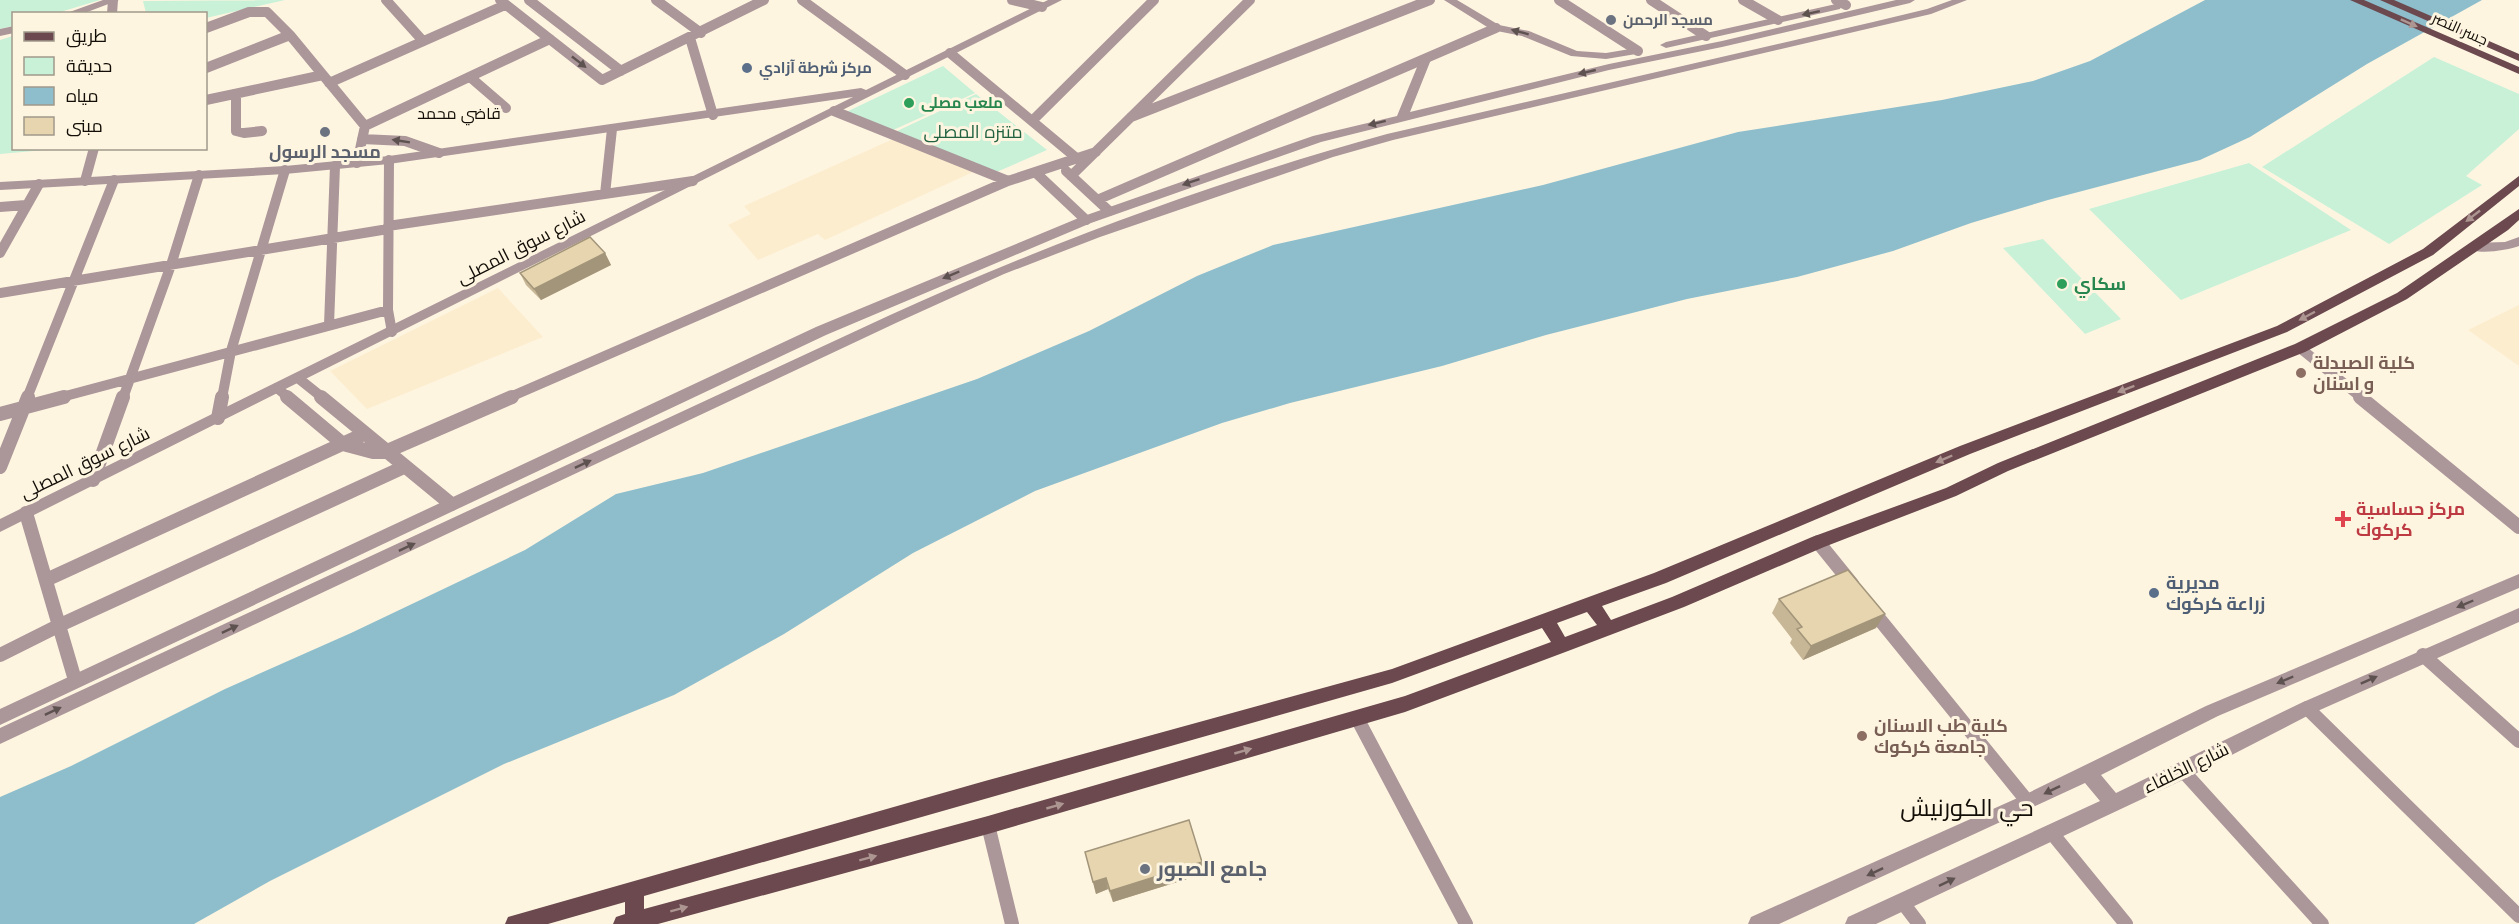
<svg xmlns="http://www.w3.org/2000/svg" width="2519" height="924" font-family="Poppins,Cairo,sans-serif">
<style>
.built{fill:#fcedce}
.green{fill:#c8f1d8}
.water{fill:#8ebecc}
.lines{fill:none;stroke-linecap:round;stroke-linejoin:round}
.minor-far1{stroke:#ab9699;stroke-width:10}
.minor{stroke:#ab9699;stroke-width:14}
.tertiary{fill:#ab9699;fill-rule:evenodd}
.primary{fill:#6b494f;fill-rule:evenodd}
.wall{fill:#c7b796}
.shaded-wall{fill:#a2957a}
.building{fill:#e7d5af;stroke:#a2957a;stroke-width:1.5}
.oneway{fill:#5e5250}
.oneway2{fill:#ad9691}
.worship-dot{fill:#6b7280;stroke:#fef5e1;stroke-width:2}
.service-dot{fill:#5c6f8a;stroke:#fef5e1;stroke-width:2}
.leisure-dot{fill:#2e9e5b;stroke:#fef5e1;stroke-width:2}
.education-dot{fill:#8d6e63;stroke:#fef5e1;stroke-width:2}
.health-dot{fill:#e0444e;stroke:#fef5e1;stroke-width:2}
.labels{text-anchor:middle;stroke-width:6;stroke-linejoin:round;paint-order:stroke}
.far-worship-label{font-size:15px;font-weight:bold;fill:#5b616d;stroke:#fef5e1;text-anchor:start}
.far-street-label{font-size:15px;fill:#120e07;stroke:#fef5e1}
.far-service-label{font-size:15px;font-weight:bold;fill:#4e5e75;stroke:#fef5e1;text-anchor:start}
.far-leisure-label{font-size:15px;font-weight:bold;fill:#27864d;stroke:#fef5e1;text-anchor:start}
.far-neighbourhood-label{font-size:16px;fill:#120e07;stroke:#fef5e1}
.park-label{font-size:18px;fill:#226241;stroke:#fef5e1}
.worship-label{font-size:18px;font-weight:bold;fill:#5b616d;stroke:#fef5e1}
.street-label{font-size:18px;fill:#120e07;stroke:#fef5e1}
.leisure-label{font-size:18px;font-weight:bold;fill:#27864d;stroke:#fef5e1;text-anchor:start}
.education-label{font-size:18px;font-weight:bold;fill:#785e54;stroke:#fef5e1;text-anchor:start}
.health-label{font-size:18px;font-weight:bold;fill:#be3a42;stroke:#fef5e1;text-anchor:start}
.service-label{font-size:18px;font-weight:bold;fill:#4e5e75;stroke:#fef5e1;text-anchor:start}
.near-worship-label{font-size:21px;font-weight:bold;fill:#5b616d;stroke:#fef5e1;text-anchor:start}
.near-neighbourhood-label{font-size:24px;fill:#120e07;stroke:#fef5e1}
</style>
<rect width="100%" height="100%" fill="#fef5e1"/>
<!-- built -->
<path class="built" d="M893,139L973,172L825,240L818,234L758,260L728,225L751,214L744,206Z
M498,288L543,337L367,409L330,371Z
M2519,305V366L2468,330Z"/>
<!-- green -->
<path class="green" d="M0,0H100L57,13L14,14L13,26L0,29Z
M285,0L206,18V14L146,13L143,1Z
M13,36L14,148L56,149L0,154V40Z
M2434,57L2519,94V129L2466,176L2482,185L2389,244L2262,167Z
M943,66L975,93L891,131L842,114Z
M976,94L1047,150L992,174L895,132Z
M2249,163L2351,230L2181,300L2089,209Z
M2043,239L2121,319L2085,334L2003,248Z"/>
<!-- water -->
<path class="water" d="M2205,0H2482L2367,64L2250,137L2200,160L2048,200L1971,223L1893,251L1797,277L1687,299L1546,335L1442,366L1290,403L1222,423L1035,491L913,553L784,634L674,695L504,764L270,881L194,924H0V797L71,766L225,689L351,633L525,550L616,494L703,473L977,379L1089,331L1197,276L1273,245L1543,185L1738,132L1942,100L2033,81L2090,61Z"/>
<g class="lines">
<!-- minor-far1 -->
<path class="minor-far1" d="M386,0L423,41
M500,0L602,80L764,0
M529,0L621,71
M656,0L701,33
M802,0L905,75
M1012,0L1042,7
M1559,0L1638,51
M1651,0L1706,36
M1743,0L1778,20
M1836,0L1846,5
M112,14L113,0
M206,28L249,12H267L290,35L365,126L357,163
M690,38L713,115
M950,53L1080,161
M206,68L290,35
M470,77L506,108
M329,83L505,5
M236,94V131L244,133L262,131
M206,100L323,75
M834,111L1008,181
M1131,117L1430,0
M1032,121L1154,0
M365,126L550,39
M362,139L405,141L439,153
M389,160L388,310L392,332
M1066,171L1109,211
M1035,172L1086,220
M1071,176L1250,0
M85,181L94,148
M605,194L612,129
M1097,200L1496,28
M0,207L26,205
M388,226L693,181
M0,253L39,184
M0,293L388,229
M329,325L335,166
M2300,348L2362,398
M298,378L323,398
M277,388L289,398
M27,398L114,180
M58,398L388,310
M123,398L171,265L199,175
M222,398L231,351L285,170
M508,398L1008,181L1096,152"/>
<!-- minor -->
<path class="minor" d="M287,397L343,444L373,452H385L512,397
M321,397L451,504
M2360,397L2519,527
M0,414L64,397
M218,418L222,397
M0,467L28,397
M93,480L123,397
M26,513L75,680
M1818,542L1852,584
M46,580L364,434
M1872,610L2028,802
M0,655L60,625L404,467
M2423,655L2519,741
M2307,708L2519,916
M1357,718L1466,924
M2183,771L2322,924
M988,825L1012,924
M2051,832L2126,924
M1903,903L1919,924"/>
<!-- tertiary -->
<path class="tertiary" d="M103,0H119L82,14H64Z
M1048,0H1062L0,532V519L853,97L389,164L285,174L0,190V182L285,166L389,156L861,88L866,90Z
M1444,0H1457L1499,25L1529,31L1577,51L1606,53L1636,48L1642,51L1636,54L1606,59L1571,56L1522,36L1492,30Z
M1896,0H1915L1910,3L1722,47L1609,70L1321,142L1091,223L826,335L0,725V709L816,327L1081,217L1313,136L1397,116L1422,55H1430L1432,57L1410,112L1609,64L1722,41Z
M1952,0H1967L1931,14L1393,140L1333,157L1100,237L1004,274L898,322L0,744V728L888,316C1049,243 1216,181 1387,134L1873,22L1927,9Z
M1836,4L1841,7L1840,9L1666,48L1660,45L1666,42Z
M14,26V33L0,36V29Z
M2519,237V246C2508,250 2475,256 2466,247L2473,243L2505,242Z
M2519,574V588L2218,716L2101,775L2116,793L2301,703L2519,608V622L2313,713L2189,777L1876,924H1845L1848,917L2100,801L2085,783L1779,924H1748L1751,917L2022,796L2206,706Z"/>
<!-- primary -->
<path class="primary" d="M2350,0H2364L2519,67V74Z
M2380,0H2394L2519,54V61Z
M2519,176V186L2433,255L2287,332L1970,454L1666,583L1602,606L1611,620L1672,597L1812,537L1946,488L1998,463L2295,344L2397,293L2519,209V220L2508,230L2407,299L2305,352L2008,471L1956,496L1824,547L1684,607L1568,651L1405,712L988,834L658,924H613L616,917L625,914V902L548,924H505L508,917L515,915L985,781L1392,669L1654,573L1960,446L2277,326L2423,249ZM1587,612L1597,625L1565,637L1557,623ZM1542,628L1551,642L1405,696L988,816L644,909V896L1392,683Z"/>
</g>
<!-- wall -->
<path class="wall" d="M605,253L611,265L541,300L526,285L520,273Z
M1779,599L1876,628L1803,660L1790,643L1792,639L1772,613Z
M1085,852L1202,862L1203,874L1113,902L1108,889L1096,894Z"/>
<!-- shaded-wall -->
<path class="shaded-wall" d="M605,253L611,265L541,300L534,289Z
M1885,614L1876,628L1803,660L1811,646Z
M1202,862L1203,874L1113,902L1110,891Z
M1106,878L1108,889L1096,894L1093,882Z"/>
<!-- building -->
<path class="building" d="M590,237L605,253L534,289L520,273Z
M1848,570L1885,614L1811,646L1797,629L1802,627L1779,599Z
M1189,820L1202,862L1110,891L1106,878L1093,882L1085,852Z"/>
<!-- one-way arrows -->
<defs><path id="oneway-solid" d="M-6-.8H1V-3.2L6.5 0L1 3.2V.8H-6Z" transform="scale(1.5)"/></defs>
<g class="oneway">
<use href="#oneway-solid" transform="translate(1811 13) rotate(168)"/>
<use href="#oneway-solid" transform="translate(1520 32) rotate(-165)"/>
<use href="#oneway-solid" transform="translate(579 62) rotate(38)"/>
<use href="#oneway-solid" transform="translate(1587 72) rotate(167)"/>
<use href="#oneway-solid" transform="translate(1377 123) rotate(166)"/>
<use href="#oneway-solid" transform="translate(401 141) rotate(-171)"/>
<use href="#oneway-solid" transform="translate(1191 182) rotate(161)"/>
<use href="#oneway-solid" transform="translate(951 275) rotate(157)"/>
<use href="#oneway-solid" transform="translate(583 464) rotate(-25)"/>
<use href="#oneway-solid" transform="translate(407 547) rotate(-25)"/>
<use href="#oneway-solid" transform="translate(2465 604) rotate(157)"/>
<use href="#oneway-solid" transform="translate(230 629) rotate(-25)"/>
<use href="#oneway-solid" transform="translate(2285 680) rotate(157)"/>
<use href="#oneway-solid" transform="translate(2369 680) rotate(-24)"/>
<use href="#oneway-solid" transform="translate(53 711) rotate(-25)"/>
<use href="#oneway-solid" transform="translate(2052 790) rotate(154)"/>
<use href="#oneway-solid" transform="translate(1875 872) rotate(155)"/>
<use href="#oneway-solid" transform="translate(1947 882) rotate(-26)"/>
</g>
<g class="oneway2">
<use href="#oneway-solid" transform="translate(2409 23) rotate(24)"/>
<use href="#oneway-solid" transform="translate(2473 216) rotate(142)"/>
<use href="#oneway-solid" transform="translate(2307 316) rotate(152)"/>
<use href="#oneway-solid" transform="translate(2126 389) rotate(159)"/>
<use href="#oneway-solid" transform="translate(1944 459) rotate(157)"/>
<use href="#oneway-solid" transform="translate(1243 751) rotate(-16)"/>
<use href="#oneway-solid" transform="translate(1055 806) rotate(-16)"/>
<use href="#oneway-solid" transform="translate(868 858) rotate(-15)"/>
<use href="#oneway-solid" transform="translate(679 909) rotate(-15)"/>
</g>
<!-- markers -->
<g class="worship-dot">
<circle cx="1611" cy="20" r="6"/>
<circle cx="325" cy="132" r="6"/>
<circle cx="1145" cy="869" r="6"/>
</g>
<g class="service-dot">
<circle cx="747" cy="68" r="6"/>
<circle cx="2154" cy="593" r="6"/>
</g>
<g class="leisure-dot">
<circle cx="909" cy="103" r="6"/>
<circle cx="2062" cy="284" r="6"/>
</g>
<g class="education-dot">
<circle cx="2301" cy="373" r="6"/>
<circle cx="1862" cy="736" r="6"/>
</g>
<path class="health-dot" d="M2340 510h6v6h6v6h-6v6h-6v-6h-6v-6h6z"/>
<g class="labels">
<!-- far-worship labels -->
<g class="far-worship-label">
<text x="1623" y="25">مسجد الرحمن</text>
</g>
<!-- far-street labels -->
<g class="far-street-label">
<text transform="translate(2460 29) rotate(24)" y="5">جسر النصر</text>
</g>
<!-- far-service labels -->
<g class="far-service-label">
<text x="759" y="73">مركز شرطة آزادي</text>
</g>
<!-- far-leisure labels -->
<g class="far-leisure-label">
<text x="921" y="108">ملعب مصلى</text>
</g>
<!-- far-neighbourhood labels -->
<g class="far-neighbourhood-label">
<text x="459" y="119">قاضي محمد</text>
</g>
<!-- park labels -->
<g class="park-label">
<text x="973" y="138">متنزه المصلى</text>
</g>
<!-- worship labels -->
<g class="worship-label">
<text x="325" y="158">مسجد الرسول</text>
</g>
<!-- street labels -->
<g class="street-label">
<text transform="translate(521 247) rotate(-27)" y="6">شارع سوق المصلى</text>
<text transform="translate(85 463) rotate(-26)" y="6">شارع سوق المصلى</text>
<text transform="translate(2186 768) rotate(-26)" y="6">شارع الخلفاء</text>
</g>
<!-- leisure labels -->
<g class="leisure-label">
<text x="2074" y="290">سكاي</text>
</g>
<!-- education labels -->
<g class="education-label">
<text x="2313" y="369">كلية الصيدلة<tspan x="2313" dy="21">و اسنان</tspan></text>
<text x="1874" y="732">كلية طب الاسنان<tspan x="1874" dy="21">جامعة كركوك</tspan></text>
</g>
<!-- health labels -->
<g class="health-label">
<text x="2356" y="515">مركز حساسية<tspan x="2356" dy="21">كركوك</tspan></text>
</g>
<!-- service labels -->
<g class="service-label">
<text x="2166" y="589">مديرية<tspan x="2166" dy="21">زراعة كركوك</tspan></text>
</g>
<!-- near-worship labels -->
<g class="near-worship-label">
<text x="1157" y="876">جامع الصبور</text>
</g>
<!-- near-neighbourhood labels -->
<g class="near-neighbourhood-label">
<text x="1967" y="816">حي الكورنيش</text>
</g>
</g>
<!-- legend -->
<rect x="12" y="12" width="195" height="138" fill="#fef5e1" stroke="#a0998a" stroke-width="1.5"/>
<rect x="24" y="32" width="30" height="9" fill="#6b494f" stroke="#a0998a" stroke-width="1.5"/>
<text x="66" y="42" font-size="18" fill="#120e07">طريق</text>
<rect x="24" y="57" width="30" height="18" fill="#c8f1d8" stroke="#a0998a" stroke-width="1.5"/>
<text x="66" y="72" font-size="18" fill="#120e07">حديقة</text>
<rect x="24" y="87" width="30" height="18" fill="#8ebecc" stroke="#a0998a" stroke-width="1.5"/>
<text x="66" y="102" font-size="18" fill="#120e07">مياه</text>
<rect x="24" y="117" width="30" height="18" fill="#e7d5af" stroke="#a0998a" stroke-width="1.5"/>
<text x="66" y="132" font-size="18" fill="#120e07">مبنى</text>
</svg>
